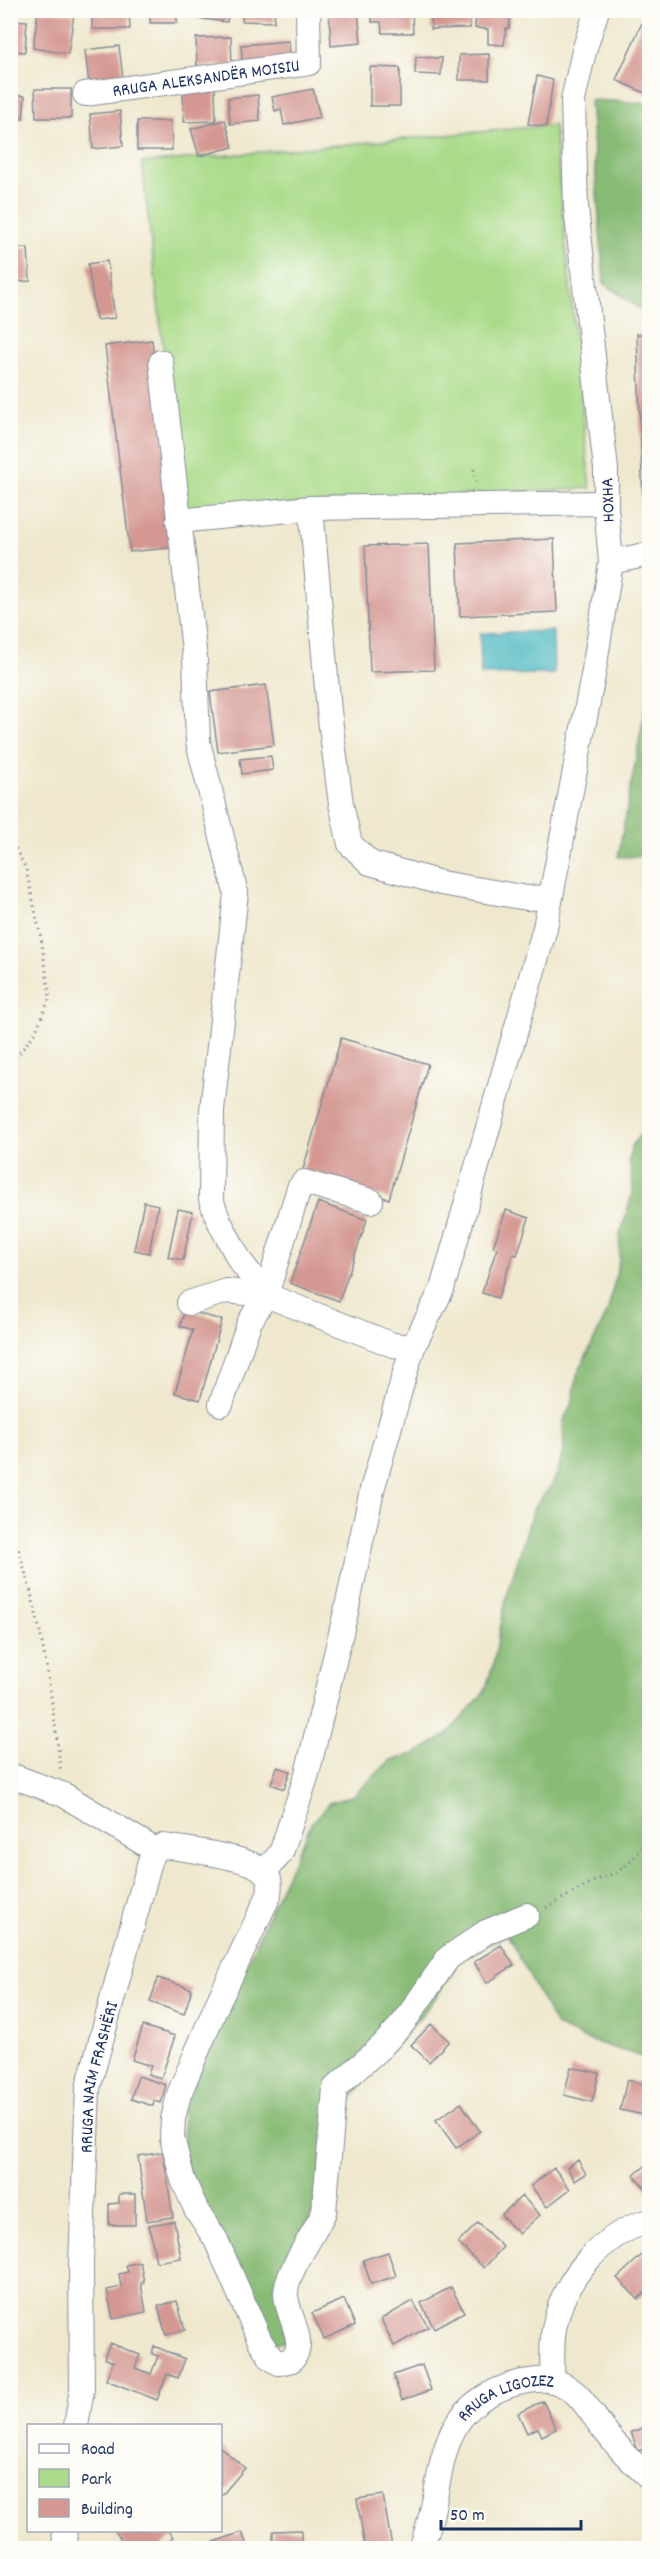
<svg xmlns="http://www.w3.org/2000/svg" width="660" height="2559" font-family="Dekko,sans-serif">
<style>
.green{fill:#abdb8a;stroke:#638574;stroke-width:1.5}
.forest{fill:#88bb76;stroke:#52756a;stroke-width:1.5}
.water{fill:#48b7c0;stroke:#32738f;stroke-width:1.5}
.building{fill:#d49792}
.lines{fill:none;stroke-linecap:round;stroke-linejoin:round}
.minor-casing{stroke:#858c96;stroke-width:26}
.path{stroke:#858c96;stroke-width:3;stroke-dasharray:1.5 4.5;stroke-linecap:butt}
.minor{stroke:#fff;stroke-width:24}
.labels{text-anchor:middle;stroke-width:5;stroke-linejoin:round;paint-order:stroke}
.street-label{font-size:18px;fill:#1b2f5e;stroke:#fdfcf7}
</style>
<rect width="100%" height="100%" fill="#fdfcf7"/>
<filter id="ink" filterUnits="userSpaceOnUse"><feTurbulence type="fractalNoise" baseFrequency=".0167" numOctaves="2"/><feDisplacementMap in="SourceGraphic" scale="12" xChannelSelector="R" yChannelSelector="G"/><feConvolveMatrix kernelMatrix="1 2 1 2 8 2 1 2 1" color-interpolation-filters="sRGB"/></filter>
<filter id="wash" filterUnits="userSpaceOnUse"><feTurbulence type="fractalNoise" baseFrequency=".008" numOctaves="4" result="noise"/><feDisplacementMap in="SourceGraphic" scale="24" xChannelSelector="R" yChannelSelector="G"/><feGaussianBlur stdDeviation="1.35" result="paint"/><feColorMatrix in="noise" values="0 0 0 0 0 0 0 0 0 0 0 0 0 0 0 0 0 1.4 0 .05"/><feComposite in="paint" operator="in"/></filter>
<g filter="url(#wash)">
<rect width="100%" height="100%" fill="#efe8ce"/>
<!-- green -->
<path class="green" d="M554,125L590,488L182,511L142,163Z"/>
<!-- forest -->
<path class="forest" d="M590,100L649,103V316L604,283Z
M649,688V856L618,857Z
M649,1123V2059L585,2039L556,2026L507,1934L460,1960L432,2003L370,2073L343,2110L283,2309L288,2341L275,2343L185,2163L182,2112L273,1904L312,1822L329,1803L354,1795L391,1760L415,1754L448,1734L485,1691L493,1665L506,1599L534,1507L551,1486L557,1474L564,1449L563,1423L573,1400L577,1375L608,1311L619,1261L620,1235L631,1198L633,1186L629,1161L631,1147Z"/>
<!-- water -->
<path class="water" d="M553,631L554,674L481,675L480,633Z"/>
<g id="blocks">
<!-- building -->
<path class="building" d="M38,10L74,14L68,54L33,48Z
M92,10H129L130,29H92Z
M150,10H177V23H150Z
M195,10H229L227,22L194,18Z
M243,10H275L274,22L242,21Z
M329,10H358L361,43L331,46Z
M372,10H412L413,33H382L381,22H372Z
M431,10H470V28L431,29Z
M476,10H511L509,28H506L504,45L488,44V29L475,28Z
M647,12L650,14V88L647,94L616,80Z
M10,20L27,21L25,52L10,51Z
M231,37L232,65L197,66L196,38Z
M289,41L290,59L243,67L241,45Z
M119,46L123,79L89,83L85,50Z
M489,54V80H459V55Z
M416,57L442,58L441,75L415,74Z
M370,67L400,68V106H370Z
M537,76L553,80L546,127L528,124Z
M215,87L216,121L184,122L183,88Z
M35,89H71V118H36Z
M313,89L320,117L284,125L281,109L275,111L272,97Z
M10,94L25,96L23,119L10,118Z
M258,95L260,121L230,124L228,98Z
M120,111L123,146L93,149L90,114Z
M225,120L233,147L199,156L191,129Z
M137,121H171L172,150H137Z
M10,248H28L30,281L10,282Z
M107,261L115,318L96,320L88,264Z
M637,334H650V505H643Z
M152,340L177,547L130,552L105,346Z
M554,539L557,612L460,616L457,543Z
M429,544L434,670L370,672L365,546Z
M266,685L274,745L218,752L210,692Z
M271,756L273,770L242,774L240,759Z
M341,1038L428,1064L389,1199L302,1173Z
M144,1202L158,1205L149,1253L134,1250Z
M318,1202L367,1220L339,1301L290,1283Z
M178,1209L193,1212L183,1260L168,1257Z
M506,1210L529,1218L517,1255L513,1254L498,1298L482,1293L497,1248L493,1247Z
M185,1310L222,1320L200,1400L175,1393L193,1330L180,1326Z
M277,1767L290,1771L284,1789L271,1784Z
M501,1945L514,1965L487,1983L474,1962Z
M158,1978L192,1989L184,2014L150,2002Z
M431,2024L449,2041L429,2062L411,2045Z
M143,2026L175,2036L161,2078L148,2074L151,2066L132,2060Z
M571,2067L599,2073L592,2102L564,2095Z
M138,2076L166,2085L161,2103L154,2101L153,2106L131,2099Z
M627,2080L650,2086L649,2116L620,2110Z
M461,2103L480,2131L456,2148L436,2120Z
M163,2152L173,2217L147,2221L138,2156Z
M578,2160L586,2174L575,2181L567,2167Z
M650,2162V2194L634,2175Z
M554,2168L570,2189L547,2207L531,2186Z
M119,2194H135V2225H109V2204L119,2203Z
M522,2196L540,2215L519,2234L501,2215Z
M174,2221L181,2258L156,2262L149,2225Z
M478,2223L503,2247L484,2268L458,2243Z
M388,2252L396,2276L371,2284L363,2260Z
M644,2253L650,2260V2288L638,2299L617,2278Z
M140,2262L144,2282L141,2283L146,2312L113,2319L107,2290L121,2287L119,2274L128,2272L126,2265Z
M451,2287L464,2312L434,2328L421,2303Z
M344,2299L355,2325L324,2339L312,2313Z
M177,2301L185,2330L166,2335L158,2306Z
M413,2301L428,2327L394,2346L381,2319Z
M110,2343L140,2355L135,2368L151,2374L158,2356L152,2354L154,2346L185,2359L178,2378L167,2374L157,2400L106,2380L113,2362L104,2358Z
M422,2365L431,2390L402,2400L393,2375Z
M543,2401L556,2429L542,2436L538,2428L527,2433L518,2413Z
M649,2426L650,2447L638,2451L631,2432Z
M220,2447L245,2468L223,2494L220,2492Z
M383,2495L392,2547L365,2548L357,2499Z
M114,2530H167L173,2537L159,2548H128Z
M301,2530V2548H273V2531Z
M242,2532L248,2548H216L214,2542Z"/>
</g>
</g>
<g filter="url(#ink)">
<use href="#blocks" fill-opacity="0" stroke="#858c96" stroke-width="1.5"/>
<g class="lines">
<defs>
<g id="minor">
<path id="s1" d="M85,94L309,63L308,10"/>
<path d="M161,362L195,659L198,742L236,893L212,1110L211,1199L218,1219L240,1261L266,1295L393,1345L413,1347"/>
<path d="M311,508L329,711L341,804L350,844L370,863L441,883L527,898L549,897"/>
<path d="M178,521L311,508L600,503L606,507"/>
<path d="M611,562L650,554"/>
<path d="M189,1303L226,1291L266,1295"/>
<path d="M221,1404L249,1323L266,1295L299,1188L304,1182L371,1201"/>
<path d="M10,1775L64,1795L155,1850"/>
<path d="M264,1872L281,1853L307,1774L346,1612L372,1490L404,1376L413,1347L442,1289L545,928L594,670L611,562L606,507V469L576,208L573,100L584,51L597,10"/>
<path d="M552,2379C553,2363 551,2345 554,2329C562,2280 602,2233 650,2221"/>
<path id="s2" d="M76,2426L82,2389L81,2263L88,2088L150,1861L155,1850L163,1846C184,1849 251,1857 265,1872C271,1879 270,1886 269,1895L215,2009L179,2094L173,2119L172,2138L183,2180L196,2209L216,2240L260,2341L271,2358L279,2363L292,2360C309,2341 285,2314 286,2293C287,2270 314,2235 324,2212L335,2088L382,2046L404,2022L448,1958L486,1932L527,1915"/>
<path d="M64,2530L66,2548"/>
<path id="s3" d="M421,2548C449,2480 427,2407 518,2383C540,2378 556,2377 574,2392C586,2402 595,2419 605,2431C618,2448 634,2464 650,2478"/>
</g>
</defs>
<!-- minor casing -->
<use href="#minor" class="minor-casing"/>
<!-- path -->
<path class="path" d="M474,469L476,485
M10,838L26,869L41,938L50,997L35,1033L10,1065
M10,1527C40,1604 51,1690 61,1772
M546,1908L592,1882L615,1873L630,1862L650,1838"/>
<!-- minor -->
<use href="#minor" class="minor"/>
</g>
</g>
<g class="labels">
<!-- street labels -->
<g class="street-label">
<text dy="6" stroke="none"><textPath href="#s1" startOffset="122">RRUGA ALEKSANDËR MOISIU</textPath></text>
<text transform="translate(607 500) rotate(-92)" y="6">HOXHA</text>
<text dy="6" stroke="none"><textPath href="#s2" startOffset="351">RRUGA NAIM FRASHËRI</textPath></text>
<text dy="6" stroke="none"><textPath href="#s3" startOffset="189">RRUGA LIGOZEZ</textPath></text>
</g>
</g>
<!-- margin -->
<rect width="660" height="2559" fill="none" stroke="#fdfcf7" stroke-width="36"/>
<!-- legend -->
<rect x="27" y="2424" width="195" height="108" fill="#fdfcf7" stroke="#a3aaba" stroke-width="1.5"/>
<rect x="39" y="2444" width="30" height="9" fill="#ffffff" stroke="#a3aaba" stroke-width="1.5"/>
<text x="81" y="2454" font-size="18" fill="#1b2f5e">Road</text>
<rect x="39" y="2469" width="30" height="18" fill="#abdb8a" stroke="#a3aaba" stroke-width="1.5"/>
<text x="81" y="2484" font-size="18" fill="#1b2f5e">Park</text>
<rect x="39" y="2499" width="30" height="18" fill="#d49792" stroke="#a3aaba" stroke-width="1.5"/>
<text x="81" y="2514" font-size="18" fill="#1b2f5e">Building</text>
<!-- scale -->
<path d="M441 2520v9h140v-9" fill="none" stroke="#1b2f5e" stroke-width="3"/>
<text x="450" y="2520" font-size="18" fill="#1b2f5e" stroke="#fdfcf7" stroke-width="4.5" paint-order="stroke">50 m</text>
</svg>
